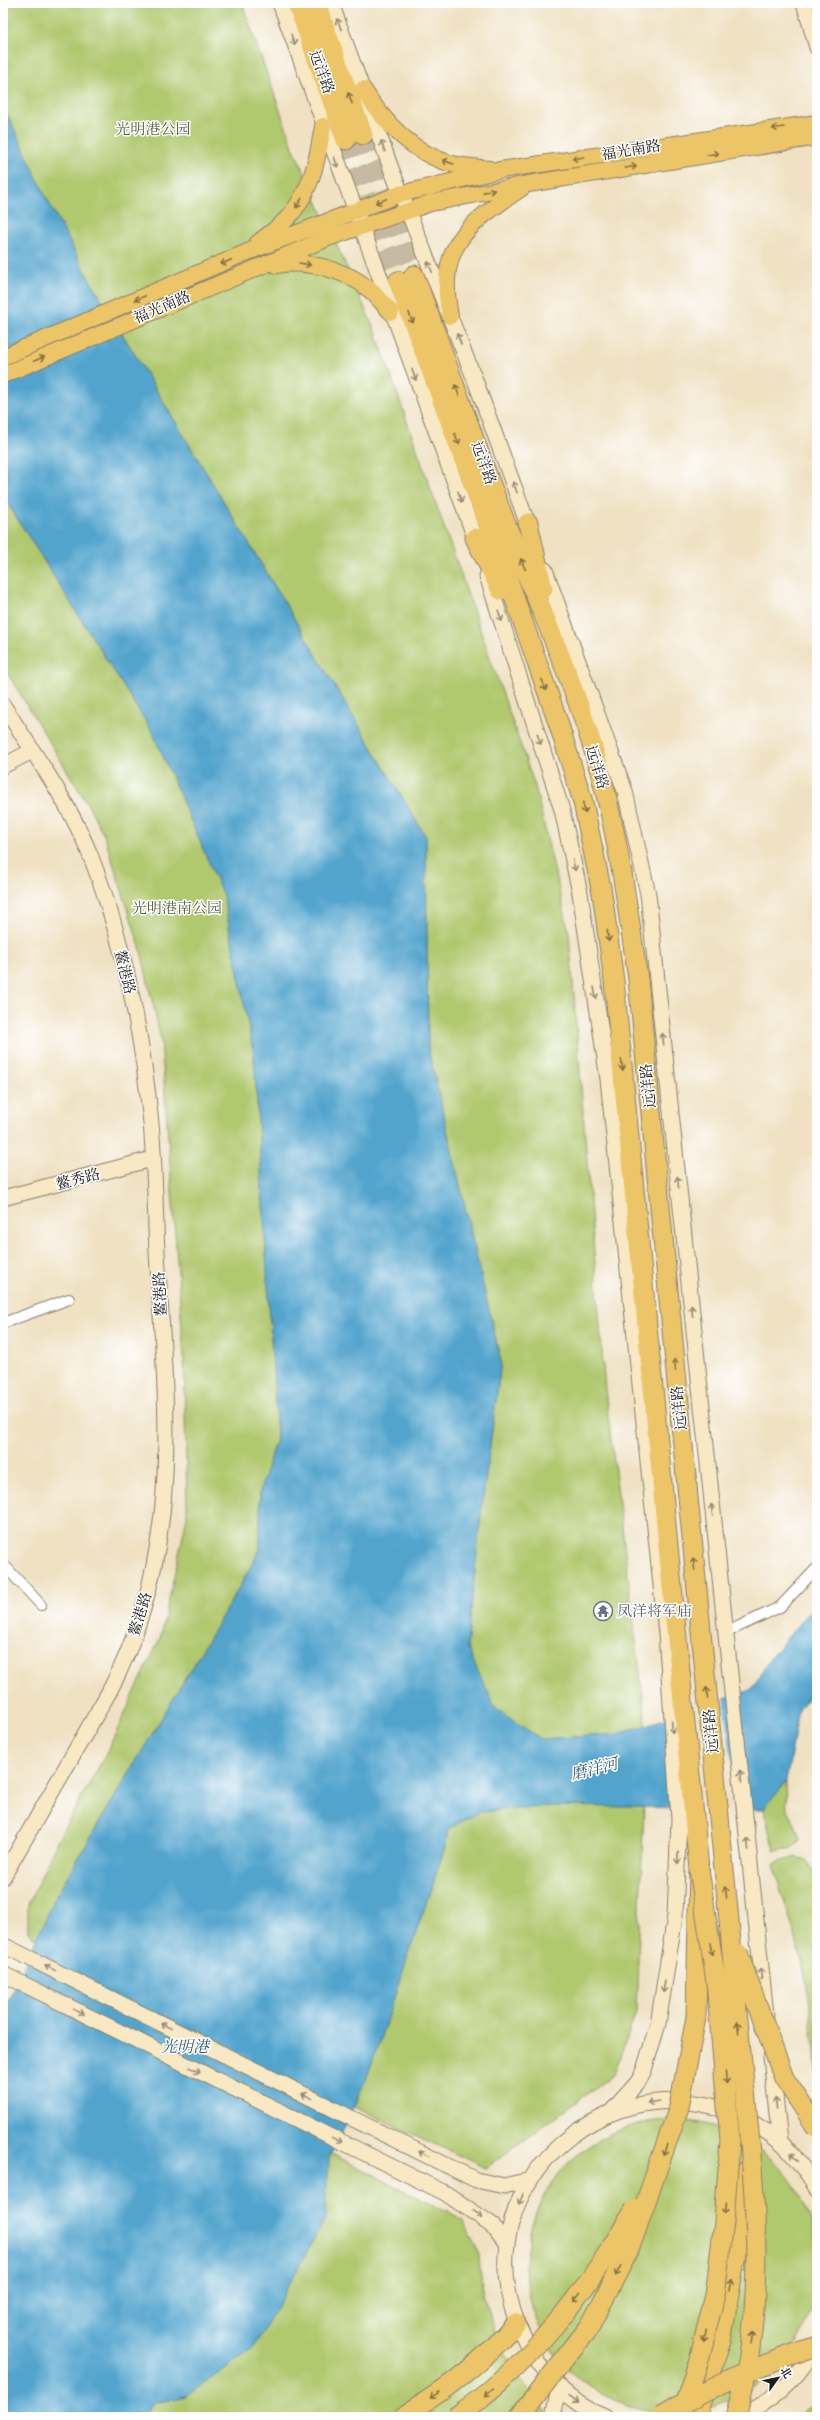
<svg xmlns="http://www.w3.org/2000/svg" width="820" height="2420" font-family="'IM FELL Double Pica','Noto Serif SC',serif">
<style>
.green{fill:#b0c86e;stroke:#667245}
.water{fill:#53a4cd;stroke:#386074}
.pier{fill:#efe1c2}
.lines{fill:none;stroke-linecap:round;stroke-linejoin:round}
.highway-tunnel{stroke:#c5baa1;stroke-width:19;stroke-dasharray:19 10;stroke-linecap:butt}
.street-casing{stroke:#867e6f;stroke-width:12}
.secondary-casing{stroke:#867e6f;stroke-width:17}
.primary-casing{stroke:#867e6f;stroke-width:18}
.highway-casing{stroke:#867e6f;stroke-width:21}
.street{stroke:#fff;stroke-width:10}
.secondary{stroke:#f8e8c3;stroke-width:15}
.primary{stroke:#edc569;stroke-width:16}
.highway{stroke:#edc569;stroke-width:19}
.highway-bridge-casing{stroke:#867e6f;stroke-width:21;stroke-linecap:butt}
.highway-bridge{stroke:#edc569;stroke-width:19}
.oneway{stroke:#958c78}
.oneway2{stroke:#847042}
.labels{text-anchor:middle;stroke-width:3;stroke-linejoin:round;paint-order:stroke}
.street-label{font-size:15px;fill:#1c1c1c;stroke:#fff}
.park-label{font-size:15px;fill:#57613d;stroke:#fff}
.worship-label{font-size:15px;fill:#5b616d;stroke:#fff;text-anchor:start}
.water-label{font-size:16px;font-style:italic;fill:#386074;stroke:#fff}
</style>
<rect width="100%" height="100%" fill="#fff"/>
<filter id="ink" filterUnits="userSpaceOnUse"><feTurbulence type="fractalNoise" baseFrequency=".025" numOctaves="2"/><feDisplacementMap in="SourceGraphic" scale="8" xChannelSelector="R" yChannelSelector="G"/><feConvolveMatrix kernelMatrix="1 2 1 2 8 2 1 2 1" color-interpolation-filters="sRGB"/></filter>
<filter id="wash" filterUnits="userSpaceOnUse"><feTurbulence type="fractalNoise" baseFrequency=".012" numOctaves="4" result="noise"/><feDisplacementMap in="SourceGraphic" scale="16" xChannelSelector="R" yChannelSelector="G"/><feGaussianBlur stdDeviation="0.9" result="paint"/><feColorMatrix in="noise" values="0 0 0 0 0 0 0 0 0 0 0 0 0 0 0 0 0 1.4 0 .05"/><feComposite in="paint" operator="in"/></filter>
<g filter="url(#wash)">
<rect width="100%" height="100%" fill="#efe1c2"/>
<!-- green -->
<path class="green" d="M3,3H242L293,147L376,333L535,786L569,933L605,1390L647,1729L636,2012L614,2074L486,2168L354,2107L365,2083L446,1844L481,1513L501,1362L428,1048L426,837L88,277L47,199L3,105Z
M3,496L153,733L223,895L254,1055L277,1435L260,1491V1549L239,1588L57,1894L37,1940L28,1932V1905L58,1839L106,1754L161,1636L187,1517L184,1357L161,1040L140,947L104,835L88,805L3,666Z
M786,1782L787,1811L795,1824L800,1840L793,1848L774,1851L764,1809Z
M795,1857L806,1860L817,1874V2092C815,2045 811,1996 799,1950C792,1921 780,1894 774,1864Z
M526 2266a146 146 0 1 1 292 0a146 146 0 1 1-292 0Z
M332,2154L463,2220C464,2231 474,2237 477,2246C481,2260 479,2275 482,2289C493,2339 513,2373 546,2411L545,2417H142L155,2403L186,2396Z
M817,2404V2417H799L803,2411Z"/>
<!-- water -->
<path class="water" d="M3,105L47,199L88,277L426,837L428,1048L501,1362L481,1513L467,1648L496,1709L541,1739L619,1734L751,1690L771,1657L817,1602V1684L799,1710L786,1782L764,1809L552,1806L479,1812L448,1829L446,1844L365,2083L328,2161L325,2220L253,2349L186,2396L155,2403L142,2417H3V2012L57,1894L239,1588L260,1549V1491L277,1435L254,1055L223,895L153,733L3,496Z"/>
<!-- pier -->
<path class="pier" d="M724,1697L737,1811L689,1810L679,1712Z"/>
</g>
<g filter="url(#ink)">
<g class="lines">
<!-- highway-tunnel -->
<path class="highway-tunnel" d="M363,135L414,275
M346,140L398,281"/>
<defs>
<path id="street" d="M3,1323L69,1299
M3,1564L41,1605
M727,1632L780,1607L817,1568"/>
<path id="secondary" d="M280,3L479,549
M331,3L392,171L475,380L531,533
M804,3L817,48
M545,570L625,791L648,894L766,2015
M487,576L562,810L580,893L608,1079L666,1633L679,1819L675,1916L658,2024L644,2070L638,2082L612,2111
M3,705C34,754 70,803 91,857C124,941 142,1034 151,1123C155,1166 155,1210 157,1252C166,1406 185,1550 109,1692L3,1877
M3,766L32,751
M3,1198L152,1159
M3,1945L476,2180L504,2186L530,2180
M3,1974L445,2193L491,2224L507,2245
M771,2057L780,2142
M553,2417L559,2388
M605,2417C570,2404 541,2373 525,2340C443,2178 642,2026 780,2142C795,2155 806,2172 817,2189
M740,2417C773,2401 800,2377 817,2344"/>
<path id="primary" d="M363,89C383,122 414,154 452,164C464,167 477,167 489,169
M257,244C268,234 283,225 292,213C312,188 318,157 323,126
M276,265C306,260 346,269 370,290C377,296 384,305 391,312
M450,316C436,244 469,224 523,187
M3,357L245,253L400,194L500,170L817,123
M3,375L328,238L431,203L528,184L817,137"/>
<path id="highway" d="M297,3L346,140
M316,3L363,135
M414,275C448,364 478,455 514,544C548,626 585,708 606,795C621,856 629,917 638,979L730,1931
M398,281L497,548L558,722L583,802L602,893L614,981L699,1869L696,2017
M528,523L543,589
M475,538L501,590
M402,2417C444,2391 485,2361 516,2323
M696,2417L721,2341L740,2231L747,2170"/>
</defs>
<!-- street casing -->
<use href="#street" class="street-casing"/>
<!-- secondary casing -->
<use href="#secondary" class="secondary-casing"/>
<!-- primary casing -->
<use href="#primary" class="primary-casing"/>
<!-- highway casing -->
<use href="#highway" class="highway-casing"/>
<!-- street -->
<use href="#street" class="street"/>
<!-- secondary -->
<use href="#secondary" class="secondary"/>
<!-- primary -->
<use href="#primary" class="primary"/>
<!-- highway -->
<use href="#highway" class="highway"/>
<defs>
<path id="highway-bridge" d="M730,1931C735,1985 739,2038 745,2091C756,2200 766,2310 736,2417
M738,1953L784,2078L817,2128
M455,2417C532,2364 588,2289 635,2209
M519,2417L590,2326L629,2250L679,2107L696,2017
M661,2417C709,2387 763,2363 817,2346
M680,2417L698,2364L715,2295L724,2222L730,2140L716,1982L699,1869"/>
</defs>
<!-- highway-bridge casing -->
<use href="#highway-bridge" class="highway-bridge-casing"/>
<!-- highway-bridge -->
<use href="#highway-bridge" class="highway-bridge"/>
</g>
<!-- one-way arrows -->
<defs><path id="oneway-shaft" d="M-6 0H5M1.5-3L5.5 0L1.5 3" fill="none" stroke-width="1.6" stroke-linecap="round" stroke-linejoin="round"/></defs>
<g class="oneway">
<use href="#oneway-shaft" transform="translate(339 24) rotate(-111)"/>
<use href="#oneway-shaft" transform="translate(293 40) rotate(71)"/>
<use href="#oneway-shaft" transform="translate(383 146) rotate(-109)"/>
<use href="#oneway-shaft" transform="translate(336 162) rotate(70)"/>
<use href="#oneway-shaft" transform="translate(430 267) rotate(-113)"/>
<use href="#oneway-shaft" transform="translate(459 339) rotate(-111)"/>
<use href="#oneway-shaft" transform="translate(414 375) rotate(70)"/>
<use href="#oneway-shaft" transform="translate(515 487) rotate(-110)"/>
<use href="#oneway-shaft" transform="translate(460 497) rotate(70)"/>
<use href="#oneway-shaft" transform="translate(500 616) rotate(72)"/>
<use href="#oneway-shaft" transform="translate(539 739) rotate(72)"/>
<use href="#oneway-shaft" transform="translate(574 865) rotate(77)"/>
<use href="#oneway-shaft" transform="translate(595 993) rotate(81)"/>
<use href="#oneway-shaft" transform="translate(663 1039) rotate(-97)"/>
<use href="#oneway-shaft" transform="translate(678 1182) rotate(-96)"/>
<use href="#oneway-shaft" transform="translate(692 1311) rotate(-96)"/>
<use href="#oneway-shaft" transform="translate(712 1510) rotate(-96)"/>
<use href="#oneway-shaft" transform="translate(672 1727) rotate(86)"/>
<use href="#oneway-shaft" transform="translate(741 1776) rotate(-96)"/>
<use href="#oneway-shaft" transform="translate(748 1844) rotate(-95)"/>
<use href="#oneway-shaft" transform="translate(678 1858) rotate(91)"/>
<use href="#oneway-shaft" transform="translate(50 1968) rotate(-154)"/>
<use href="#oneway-shaft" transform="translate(761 1974) rotate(-97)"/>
<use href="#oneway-shaft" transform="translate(664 1987) rotate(99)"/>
<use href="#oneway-shaft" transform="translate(79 2012) rotate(26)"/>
<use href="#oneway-shaft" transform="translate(166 2026) rotate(-154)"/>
<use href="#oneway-shaft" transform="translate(195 2070) rotate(26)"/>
<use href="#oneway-shaft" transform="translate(307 2096) rotate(-154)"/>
<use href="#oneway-shaft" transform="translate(653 2102) rotate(171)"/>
<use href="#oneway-shaft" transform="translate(776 2103) rotate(-96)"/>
<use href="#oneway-shaft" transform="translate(337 2140) rotate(26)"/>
<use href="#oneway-shaft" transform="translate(424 2154) rotate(-154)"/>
<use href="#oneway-shaft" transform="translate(794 2157) rotate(-134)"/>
<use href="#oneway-shaft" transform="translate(521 2199) rotate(115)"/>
<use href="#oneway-shaft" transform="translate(478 2214) rotate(36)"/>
<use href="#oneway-shaft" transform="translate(574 2399) rotate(35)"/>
</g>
<g class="oneway2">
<use href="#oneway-shaft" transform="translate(350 98) rotate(-110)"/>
<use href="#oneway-shaft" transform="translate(778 128) rotate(171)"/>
<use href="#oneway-shaft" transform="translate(713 154) rotate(-9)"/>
<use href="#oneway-shaft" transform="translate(578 158) rotate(171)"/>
<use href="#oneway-shaft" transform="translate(448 162) rotate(-161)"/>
<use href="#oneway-shaft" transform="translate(631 167) rotate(-9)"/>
<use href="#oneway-shaft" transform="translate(489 191) rotate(-11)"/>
<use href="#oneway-shaft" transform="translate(381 201) rotate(159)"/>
<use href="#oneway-shaft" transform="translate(299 203) rotate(122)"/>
<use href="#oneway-shaft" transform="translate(226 262) rotate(157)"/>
<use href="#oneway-shaft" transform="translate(305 264) rotate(10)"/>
<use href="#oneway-shaft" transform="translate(140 298) rotate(157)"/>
<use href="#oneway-shaft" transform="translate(411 318) rotate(69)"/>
<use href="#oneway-shaft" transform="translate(39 359) rotate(-23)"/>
<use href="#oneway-shaft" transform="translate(457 390) rotate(-110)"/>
<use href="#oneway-shaft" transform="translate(457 439) rotate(69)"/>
<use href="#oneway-shaft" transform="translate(523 564) rotate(-113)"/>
<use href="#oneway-shaft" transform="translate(544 685) rotate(70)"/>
<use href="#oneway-shaft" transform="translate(584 808) rotate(78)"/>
<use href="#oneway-shaft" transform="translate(608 936) rotate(82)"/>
<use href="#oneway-shaft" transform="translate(622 1065) rotate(84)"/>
<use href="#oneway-shaft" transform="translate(675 1365) rotate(-96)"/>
<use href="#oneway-shaft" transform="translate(694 1564) rotate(-96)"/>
<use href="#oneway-shaft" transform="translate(707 1693) rotate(-96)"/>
<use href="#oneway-shaft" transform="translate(726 1892) rotate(-96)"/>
<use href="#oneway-shaft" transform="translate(711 1949) rotate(81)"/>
<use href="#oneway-shaft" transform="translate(738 2027) rotate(-96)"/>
<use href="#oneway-shaft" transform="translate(726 2078) rotate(85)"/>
<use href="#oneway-shaft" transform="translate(665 2150) rotate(108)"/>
<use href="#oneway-shaft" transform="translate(725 2208) rotate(94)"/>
<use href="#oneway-shaft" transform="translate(618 2271) rotate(117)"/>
<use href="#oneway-shaft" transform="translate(731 2285) rotate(-80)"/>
<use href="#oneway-shaft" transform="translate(577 2297) rotate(126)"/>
<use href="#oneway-shaft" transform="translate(705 2336) rotate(104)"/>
<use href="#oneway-shaft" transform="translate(752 2338) rotate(-81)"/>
<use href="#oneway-shaft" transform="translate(489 2392) rotate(138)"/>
<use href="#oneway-shaft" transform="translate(435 2395) rotate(146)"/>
</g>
</g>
<!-- icons -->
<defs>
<symbol id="temple-ring" viewBox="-11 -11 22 22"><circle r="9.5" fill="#fff" stroke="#6b7280" stroke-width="1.5"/><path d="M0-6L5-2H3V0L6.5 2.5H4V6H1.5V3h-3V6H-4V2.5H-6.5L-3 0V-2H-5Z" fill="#6b7280"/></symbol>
</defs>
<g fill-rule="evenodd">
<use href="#temple-ring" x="592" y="1600" width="22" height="22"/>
</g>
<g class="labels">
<!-- street labels -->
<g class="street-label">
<text transform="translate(322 72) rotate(70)" y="5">远洋路</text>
<text transform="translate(631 150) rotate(-9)" y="5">福光南路</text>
<text transform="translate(162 307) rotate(-23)" y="5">福光南路</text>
<text transform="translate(484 463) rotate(70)" y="5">远洋路</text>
<text transform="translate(597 767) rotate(73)" y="5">远洋路</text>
<text transform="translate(125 972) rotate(76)" y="5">鳌港路</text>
<text transform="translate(648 1086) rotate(-96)" y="5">远洋路</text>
<text transform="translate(78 1179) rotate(-15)" y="5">鳌秀路</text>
<text transform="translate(160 1294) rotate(-93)" y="5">鳌港路</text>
<text transform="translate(679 1408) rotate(-96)" y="5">远洋路</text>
<text transform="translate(140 1614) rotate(-73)" y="5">鳌港路</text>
<text transform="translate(711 1731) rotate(-96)" y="5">远洋路</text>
</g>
<!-- park labels -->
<g class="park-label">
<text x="153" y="134">光明港公园</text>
<text x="177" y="913">光明港南公园</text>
</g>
<!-- worship labels -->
<g class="worship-label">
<text x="617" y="1616">凤洋将军庙</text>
</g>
<!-- water labels -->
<g class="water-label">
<text transform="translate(594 1768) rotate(-14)" y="6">磨洋河</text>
<text x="185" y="2052">光明港</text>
</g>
</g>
<!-- margin -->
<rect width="820" height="2420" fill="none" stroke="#fff" stroke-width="16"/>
<!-- north arrow -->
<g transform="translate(778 2378) rotate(57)" stroke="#ffffff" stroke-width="3" paint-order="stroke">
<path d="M0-3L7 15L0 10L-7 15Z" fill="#1c1c1c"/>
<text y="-6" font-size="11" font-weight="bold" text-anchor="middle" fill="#1c1c1c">北</text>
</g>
</svg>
